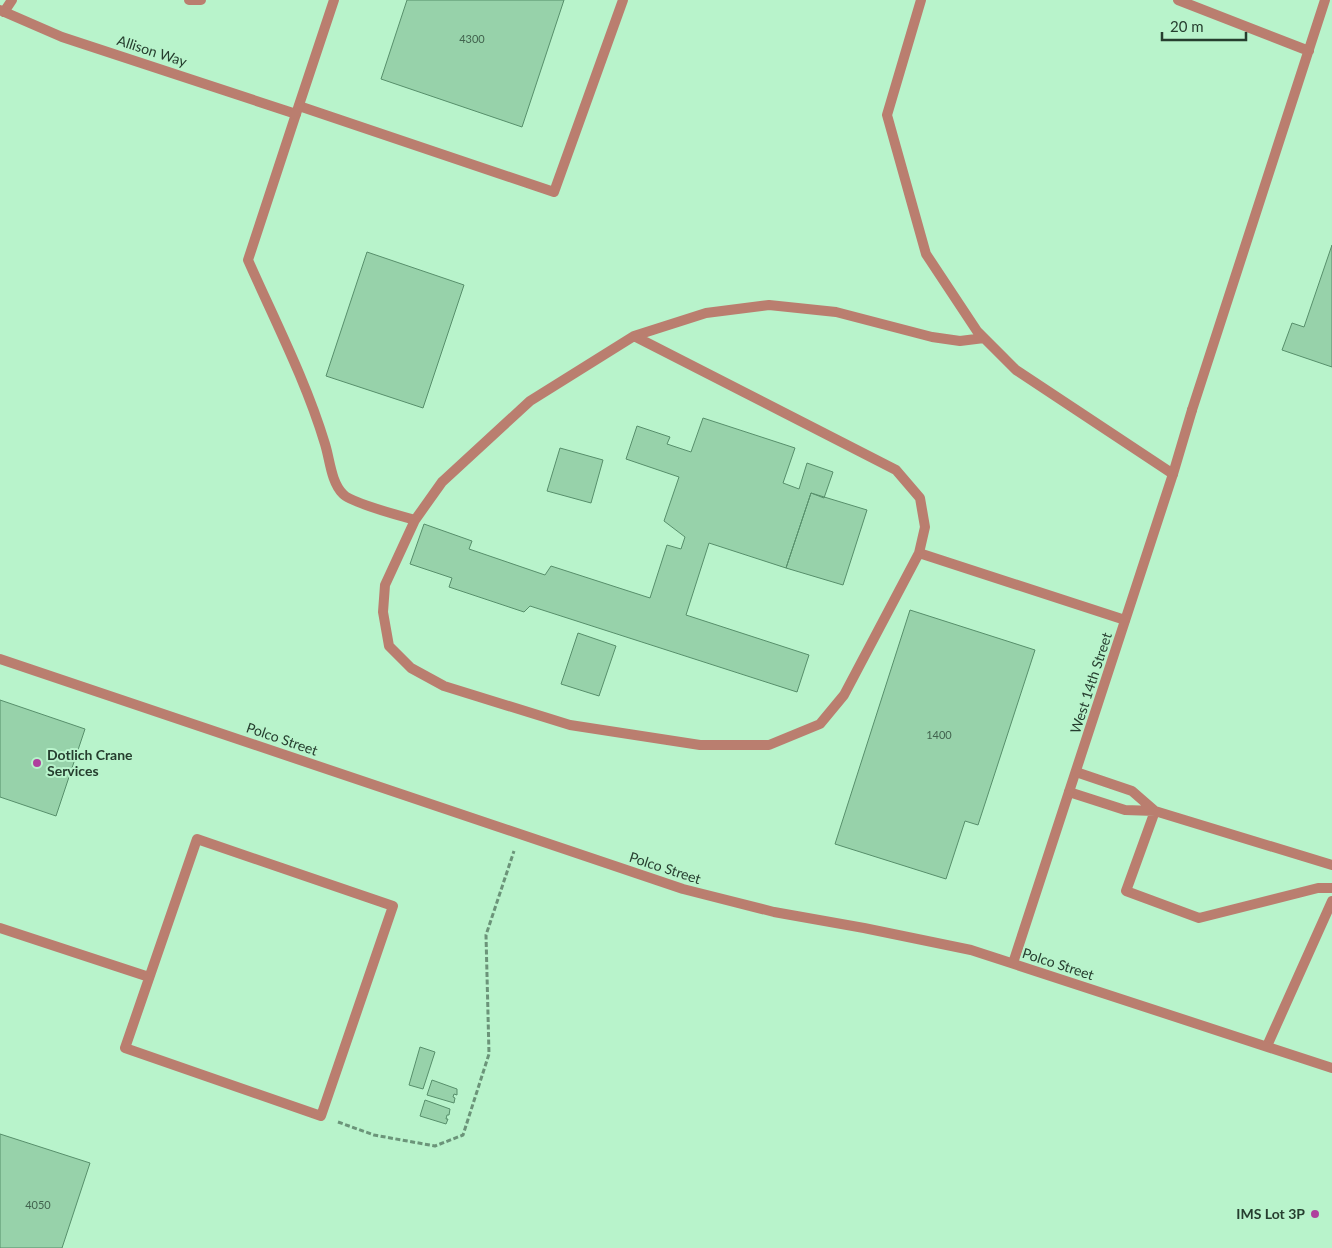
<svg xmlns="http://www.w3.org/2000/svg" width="1332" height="1248" font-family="Lato,sans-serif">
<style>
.building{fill:#97d2aa;stroke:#578f6b}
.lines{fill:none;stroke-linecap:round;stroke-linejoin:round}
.path{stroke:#6b9479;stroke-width:3;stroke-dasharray:5 2.5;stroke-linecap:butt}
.service{stroke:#ba7e6f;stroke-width:10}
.minor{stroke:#ba7e6f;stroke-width:10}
.tertiary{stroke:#ba7e6f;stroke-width:10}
.poi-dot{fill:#af409d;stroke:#b8f3cb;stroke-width:2}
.labels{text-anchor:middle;stroke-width:4;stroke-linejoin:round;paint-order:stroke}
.number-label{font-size:11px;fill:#42634e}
.street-label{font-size:14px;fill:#263e2f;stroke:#b8f3cb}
.poi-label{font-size:14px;font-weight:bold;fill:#263e2f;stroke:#b8f3cb;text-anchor:start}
</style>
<rect width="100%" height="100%" fill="#b8f3cb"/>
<!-- building -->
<path class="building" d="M407,0H564L522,127L381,79Z
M1332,245V367L1282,350L1292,323L1304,327Z
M367,252L464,285L423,408L326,376Z
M703,418L795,448L783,483L799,489L807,463L833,472L824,498L811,493L786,568L709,543L686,615L809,655L797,692L530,606L524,612L449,587L452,578L410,564L424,524L472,541L469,549L545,575L551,566L650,598L667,545L681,549L685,537L664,521L679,477L626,459L637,426L670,437L667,444L691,452Z
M560,448L603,460L591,503L547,491Z
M811,493L867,510L843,585L786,568Z
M910,610L1035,650L978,825L965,821L946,879L835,844Z
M578,633L616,646L599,696L561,684Z
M0,700L85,729L56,816L0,797Z
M420,1047L435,1052L423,1089L409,1085Z
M432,1080L457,1089V1095L454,1094L453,1097L455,1098L454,1103L427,1095Z
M425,1100L450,1109L449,1115H447L446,1119H448L446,1124L420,1116Z
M0,1134L90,1163L62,1248H0Z"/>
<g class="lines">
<!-- path -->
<path class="path" d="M338,1122L374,1135L435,1146L463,1135L489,1054L486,935L514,851"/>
<!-- service -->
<path class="service" d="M189,0H201
M921,0L887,115L926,254L977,331L1016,370L1173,474
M1178,0L1309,51
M4,12L12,0
M299,106L554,192L623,0
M296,114L248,260C275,321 306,381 325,444C330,460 331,482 343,494C351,503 401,516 415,520
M634,336L896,470L920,498L925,527L919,553L844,695L820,724L769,745H700L570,725L444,686L411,668L389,646L383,612L385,585L415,520L442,482L530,401L634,336L706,313L769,305L836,312L932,337L960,341L984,338
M1192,410L1325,0
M919,553L1125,620
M1069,792L1125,810L1155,811L1132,791L1076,772
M197,839L393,906L321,1116L125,1048Z
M1332,865L1155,811L1126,891L1199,918L1318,888H1332
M0,928L149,977
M1267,1046L1332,901"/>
<!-- minor -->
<path class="minor" d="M0,10L62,37L296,114L334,0
M1013,963L1173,474L1192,410"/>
<!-- tertiary -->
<path class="tertiary" d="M0,659L683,889L774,912L864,928L971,950L1332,1068"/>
</g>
<!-- markers -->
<g class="poi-dot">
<circle cx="37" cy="763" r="5"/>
<circle cx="1315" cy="1214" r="5"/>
</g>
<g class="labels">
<!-- number labels -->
<g class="number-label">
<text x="472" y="43">4300</text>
<text x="939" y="739">1400</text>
<text x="38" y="1209">4050</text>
</g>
<!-- street labels -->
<g class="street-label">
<text transform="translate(152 51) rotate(18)" y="5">Allison Way</text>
<text transform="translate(1091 683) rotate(-72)" y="5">West 14th Street</text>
<text transform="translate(282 739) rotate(19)" y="5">Polco Street</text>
<text transform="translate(665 868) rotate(18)" y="5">Polco Street</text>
<text transform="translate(1058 964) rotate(18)" y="5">Polco Street</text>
</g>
<!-- poi labels -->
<g class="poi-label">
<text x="47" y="760">Dotlich Crane<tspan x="47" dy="16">Services</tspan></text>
<text x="1305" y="1219" text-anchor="end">IMS Lot 3P</text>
</g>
</g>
<!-- scale -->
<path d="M1162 32v8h84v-8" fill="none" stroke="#263e2f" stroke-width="2.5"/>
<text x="1170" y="32" font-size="15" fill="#263e2f" stroke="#b8f3cb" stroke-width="4" paint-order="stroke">20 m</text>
</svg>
